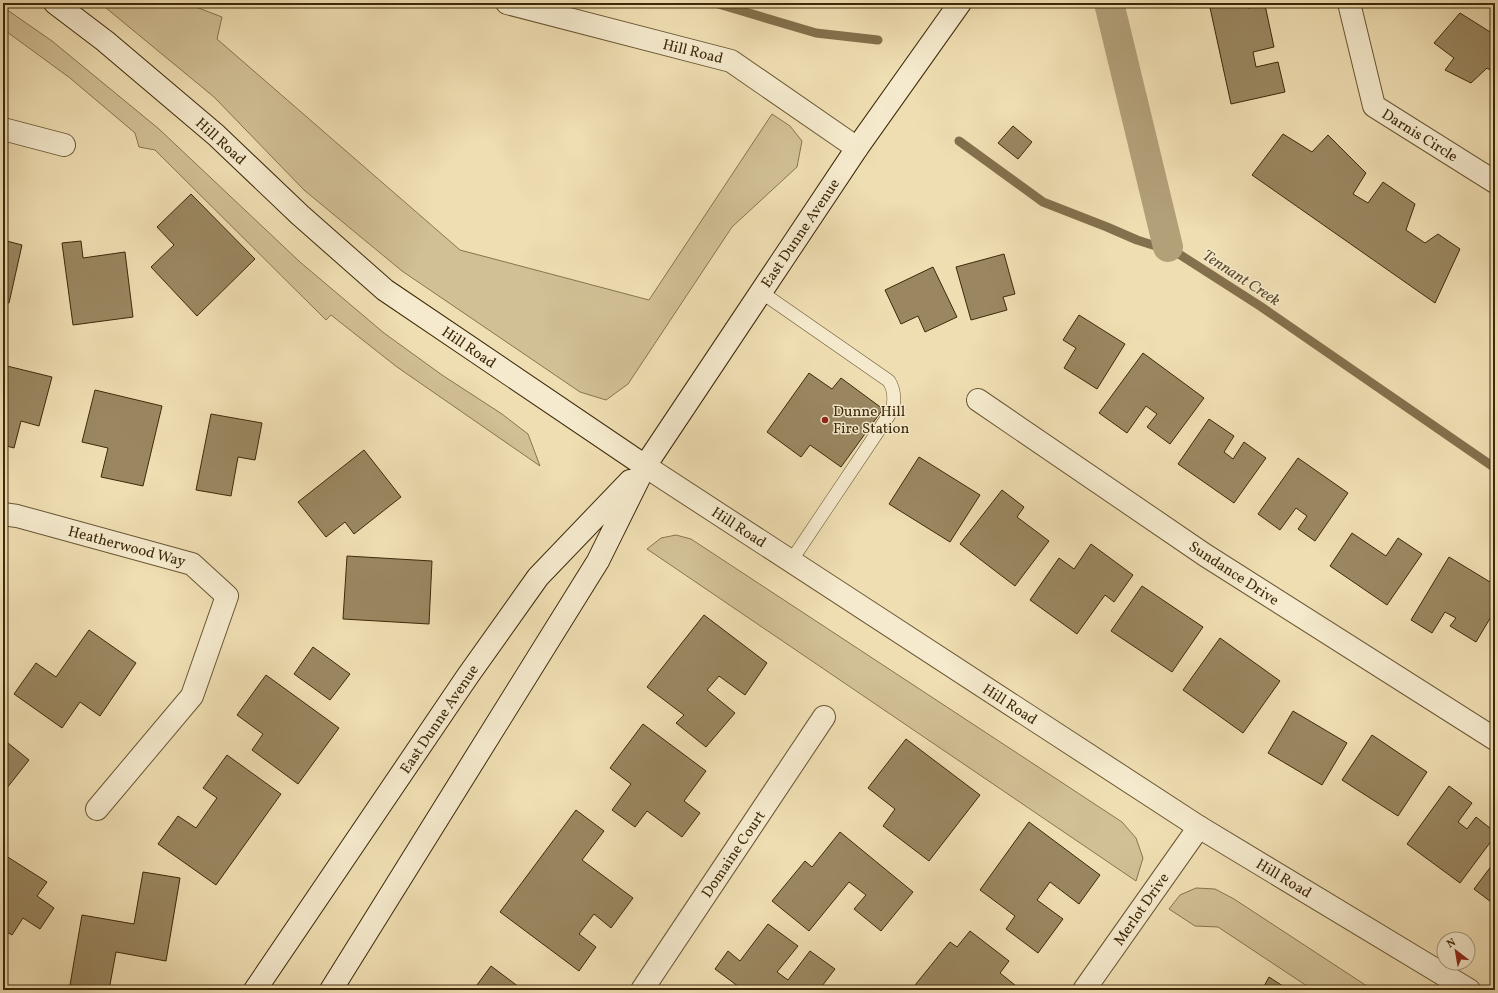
<svg xmlns="http://www.w3.org/2000/svg" width="1498" height="993" font-family="Vollkorn,serif">
<style>
.green{fill:#d1bf95;stroke:#87744f}
.lines{fill:none;stroke-linecap:round;stroke-linejoin:round}
.stream{stroke:#83704c;stroke-width:9}
.canal{stroke:#b2a079;stroke-width:30}
.building{fill:#9a8761;stroke:#3d2909}
.service-casing{stroke:#6a5633;stroke-width:14}
.minor-casing{stroke:#6a5633;stroke-width:24}
.tertiary-casing{stroke:#6a5633;stroke-width:24}
.secondary-casing{stroke:#3d2909;stroke-width:24}
.service{stroke:#f5eacd;stroke-width:13}
.minor{stroke:#f5eacd;stroke-width:22}
.tertiary{stroke:#f5eacd;stroke-width:22}
.secondary{stroke:#f5eacd;stroke-width:22}
.poi-dot{fill:#8f2418;stroke:#f5eacd;stroke-width:1.5}
.labels{text-anchor:middle;stroke-width:3;stroke-linejoin:round;paint-order:stroke}
.street-label{font-size:15px;fill:#3d2909;stroke:#f5eacd}
.poi-label{font-size:15px;fill:#3d2909;stroke:#f5eacd;text-anchor:start}
.water-label{font-size:16px;font-style:italic;fill:#604d2b;stroke:#f5eacd}
</style>
<rect width="100%" height="100%" fill="#efdeb2"/>
<filter id="stains"><feTurbulence type="fractalNoise" baseFrequency=".005" numOctaves="4"/><feColorMatrix values="0 0 0 0 .2 0 0 0 0 .09 0 0 0 0 .02 0 0 0 .5 -.17"/></filter>
<radialGradient id="worn" r=".72"><stop offset=".6" stop-color="#630" stop-opacity="0"/><stop offset="1" stop-color="#630" stop-opacity=".3"/></radialGradient>
<!-- green -->
<path class="green" d="M100,3H192L196,7L222,17L217,39L460,250L649,300L772,114L790,126L802,141L797,167L732,227L628,384L606,400L580,392L402,271L304,190L214,97Z
M3,7L52,41L159,129L300,262L384,333L442,375L502,414L528,434L540,466L397,367L331,315L326,320L155,150L139,147L135,133L70,78L3,29Z
M676,535L691,539L1122,822L1136,838L1143,858L1136,881L647,549L661,538Z
M1196,888L1215,889L1234,899L1373,990H1313L1218,927L1195,926L1169,909L1180,895Z"/>
<g class="lines">
<!-- stream -->
<path class="stream" d="M715,3L816,33L878,40
M959,141L1043,202L1107,227L1137,240L1159,247H1168L1260,306L1495,468"/>
<!-- canal -->
<path class="canal" d="M1109,3L1168,247"/>
</g>
<!-- building -->
<path class="building" d="M1209,3H1247L1248,8L1265,5L1274,47L1253,52L1256,67L1278,62L1285,92L1231,104Z
M1460,13L1495,35V73L1487,68L1471,83L1445,70L1454,58L1434,43Z
M1013,126L1032,142L1018,159L998,143Z
M1283,134L1312,152L1328,135L1366,173L1353,194L1368,203L1383,182L1415,204L1406,230L1425,243L1438,234L1460,249L1435,303L1252,175Z
M191,194L255,259L197,316L151,267L174,245L157,227Z
M3,240L22,245L9,303L3,302Z
M81,241L83,258L125,252L133,317L73,325L62,243Z
M1004,254L1015,294L1003,297L1007,310L971,320L956,267Z
M933,267L957,317L925,332L918,316L901,324L885,290Z
M1079,315L1125,344L1097,389L1064,368L1076,348L1063,340Z
M1143,353L1204,398L1170,444L1147,427L1157,414L1146,406L1127,433L1099,413Z
M3,365L52,377L39,426L21,421L14,448L3,445Z
M809,373L832,389L841,378L883,409L841,467L810,445L801,457L767,432Z
M95,390L162,406L143,486L101,477L108,448L82,442Z
M211,414L262,423L255,460L238,457L231,496L196,490Z
M1209,419L1234,436L1224,452L1233,459L1244,442L1266,458L1234,503L1178,464Z
M364,450L401,497L354,534L345,522L326,537L298,502Z
M919,457L980,495L950,542L889,504Z
M1298,458L1348,493L1315,541L1298,529L1307,516L1296,508L1280,530L1258,514Z
M1002,490L1024,507L1017,517L1049,541L1015,586L960,544Z
M1352,533L1386,556L1398,538L1422,554L1387,605L1330,566Z
M1091,544L1133,575L1114,602L1105,595L1077,634L1030,600L1059,558L1074,569Z
M347,556L432,561L429,624L343,619Z
M1449,557L1495,585V610L1476,642L1450,626L1456,618L1445,612L1432,633L1411,620Z
M1142,586L1203,627L1172,672L1111,631Z
M704,615L767,663L745,695L719,676L707,690L735,713L706,747L676,723L684,715L647,687Z
M89,630L136,663L100,716L80,702L62,728L14,694L36,663L56,677Z
M1220,638L1280,681L1243,733L1183,690Z
M313,647L350,674L330,700L294,674Z
M266,675L339,728L298,784L252,750L263,734L237,715Z
M1293,711L1347,743L1322,785L1268,753Z
M643,724L706,771L684,801L700,813L682,837L647,811L635,827L612,810L631,784L610,768Z
M1372,735L1427,772L1398,816L1342,780Z
M3,739L29,760L3,793Z
M906,739L980,795L929,861L883,826L895,809L868,788Z
M227,755L281,794L216,885L158,844L178,816L196,828L217,798L203,788Z
M1449,786L1472,803L1458,822L1467,829L1476,817L1495,832V836L1460,883L1407,844Z
M576,810L604,831L582,860L633,898L611,928L594,914L579,934L596,947L579,971L500,912Z
M1029,822L1100,875L1079,904L1050,882L1037,900L1063,919L1038,953L1006,929L1015,916L980,890Z
M840,832L913,892L881,931L854,909L866,895L849,882L809,931L772,901L805,861L812,867Z
M3,854L47,882L37,896L54,908L40,929L23,918L12,935L3,930Z
M1495,861V905L1474,889Z
M143,872L180,878L166,961L116,952L109,990L70,985L82,915L134,924Z
M768,924L798,946L777,972L788,980L810,951L835,969L819,990H743L715,969L728,951L740,961Z
M970,931L1009,961L1000,973L1021,990H961L959,988L957,990H911L950,942L957,947Z
M491,966L523,990H476L474,989Z
M1269,977L1289,990H1262Z"/>
<g class="lines">
<defs>
<path id="service" d="M761,292L889,381C895,391 894,399 893,409L791,561"/>
<path id="minor" d="M507,3L731,61L857,148
M1349,3L1374,106L1495,182
M3,129L64,145
M978,400L1205,555L1495,739
M3,514L17,516L192,564L227,596L192,696L97,809
M642,990L824,717
M1084,990L1199,827"/>
<path id="tertiary" d="M645,466L1199,827L1469,990"/>
<path id="secondary" d="M55,3L105,41L216,135L300,215L385,290L645,466
M255,990L467,677L538,577L630,481
M331,990L598,561L645,466L857,148L960,3"/>
</defs>
<!-- service casing -->
<use href="#service" class="service-casing"/>
<!-- minor casing -->
<use href="#minor" class="minor-casing"/>
<!-- tertiary casing -->
<use href="#tertiary" class="tertiary-casing"/>
<!-- secondary casing -->
<use href="#secondary" class="secondary-casing"/>
<!-- service -->
<use href="#service" class="service"/>
<!-- minor -->
<use href="#minor" class="minor"/>
<!-- tertiary -->
<use href="#tertiary" class="tertiary"/>
<!-- secondary -->
<use href="#secondary" class="secondary"/>
</g>
<!-- markers -->
<circle class="poi-dot" cx="825" cy="420" r="4"/>
<g class="labels">
<!-- street labels -->
<g class="street-label">
<text transform="translate(693 51) rotate(14)" y="5">Hill Road</text>
<text transform="translate(1420 135) rotate(32)" y="5">Darnis Circle</text>
<text transform="translate(221 141) rotate(42)" y="5">Hill Road</text>
<text transform="translate(800 233) rotate(-56)" y="5">East Dunne Avenue</text>
<text transform="translate(469 347) rotate(34)" y="5">Hill Road</text>
<text transform="translate(739 527) rotate(33)" y="5">Hill Road</text>
<text transform="translate(127 546) rotate(15)" y="5">Heatherwood Way</text>
<text transform="translate(1234 573) rotate(33)" y="5">Sundance Drive</text>
<text transform="translate(1010 704) rotate(33)" y="5">Hill Road</text>
<text transform="translate(439 719) rotate(-56)" y="5">East Dunne Avenue</text>
<text transform="translate(733 854) rotate(-56)" y="5">Domaine Court</text>
<text transform="translate(1284 878) rotate(31)" y="5">Hill Road</text>
<text transform="translate(1141 909) rotate(-55)" y="5">Merlot Drive</text>
</g>
<!-- poi labels -->
<g class="poi-label">
<text x="833" y="416">Dunne Hill<tspan x="833" dy="17">Fire Station</tspan></text>
</g>
<!-- water labels -->
<g class="water-label">
<text transform="translate(1242 277) rotate(33)" y="6">Tennant Creek</text>
</g>
</g>
<!-- margin -->
<rect width="1498" height="993" fill="none" stroke="#efdeb2" stroke-width="16"/>
<rect x="4" y="4" width="1490" height="985" fill="none" stroke="#3d2909" stroke-width="2"/>
<rect x="8" y="8" width="1482" height="977" fill="none" stroke="#3d2909"/>
<!-- north arrow -->
<g transform="translate(1456 951) rotate(329)"><circle r="19" fill="#f5eacd" stroke="#ab9d7f"/>
<path d="M0-3L7 15L0 10L-7 15Z" fill="#8f2418"/>
<text y="-6" font-size="11" font-weight="bold" text-anchor="middle" fill="#3d2909">N</text>
</g>
<rect width="100%" height="100%" filter="url(#stains)"/>
<rect width="100%" height="100%" fill="url(#worn)"/>
</svg>
